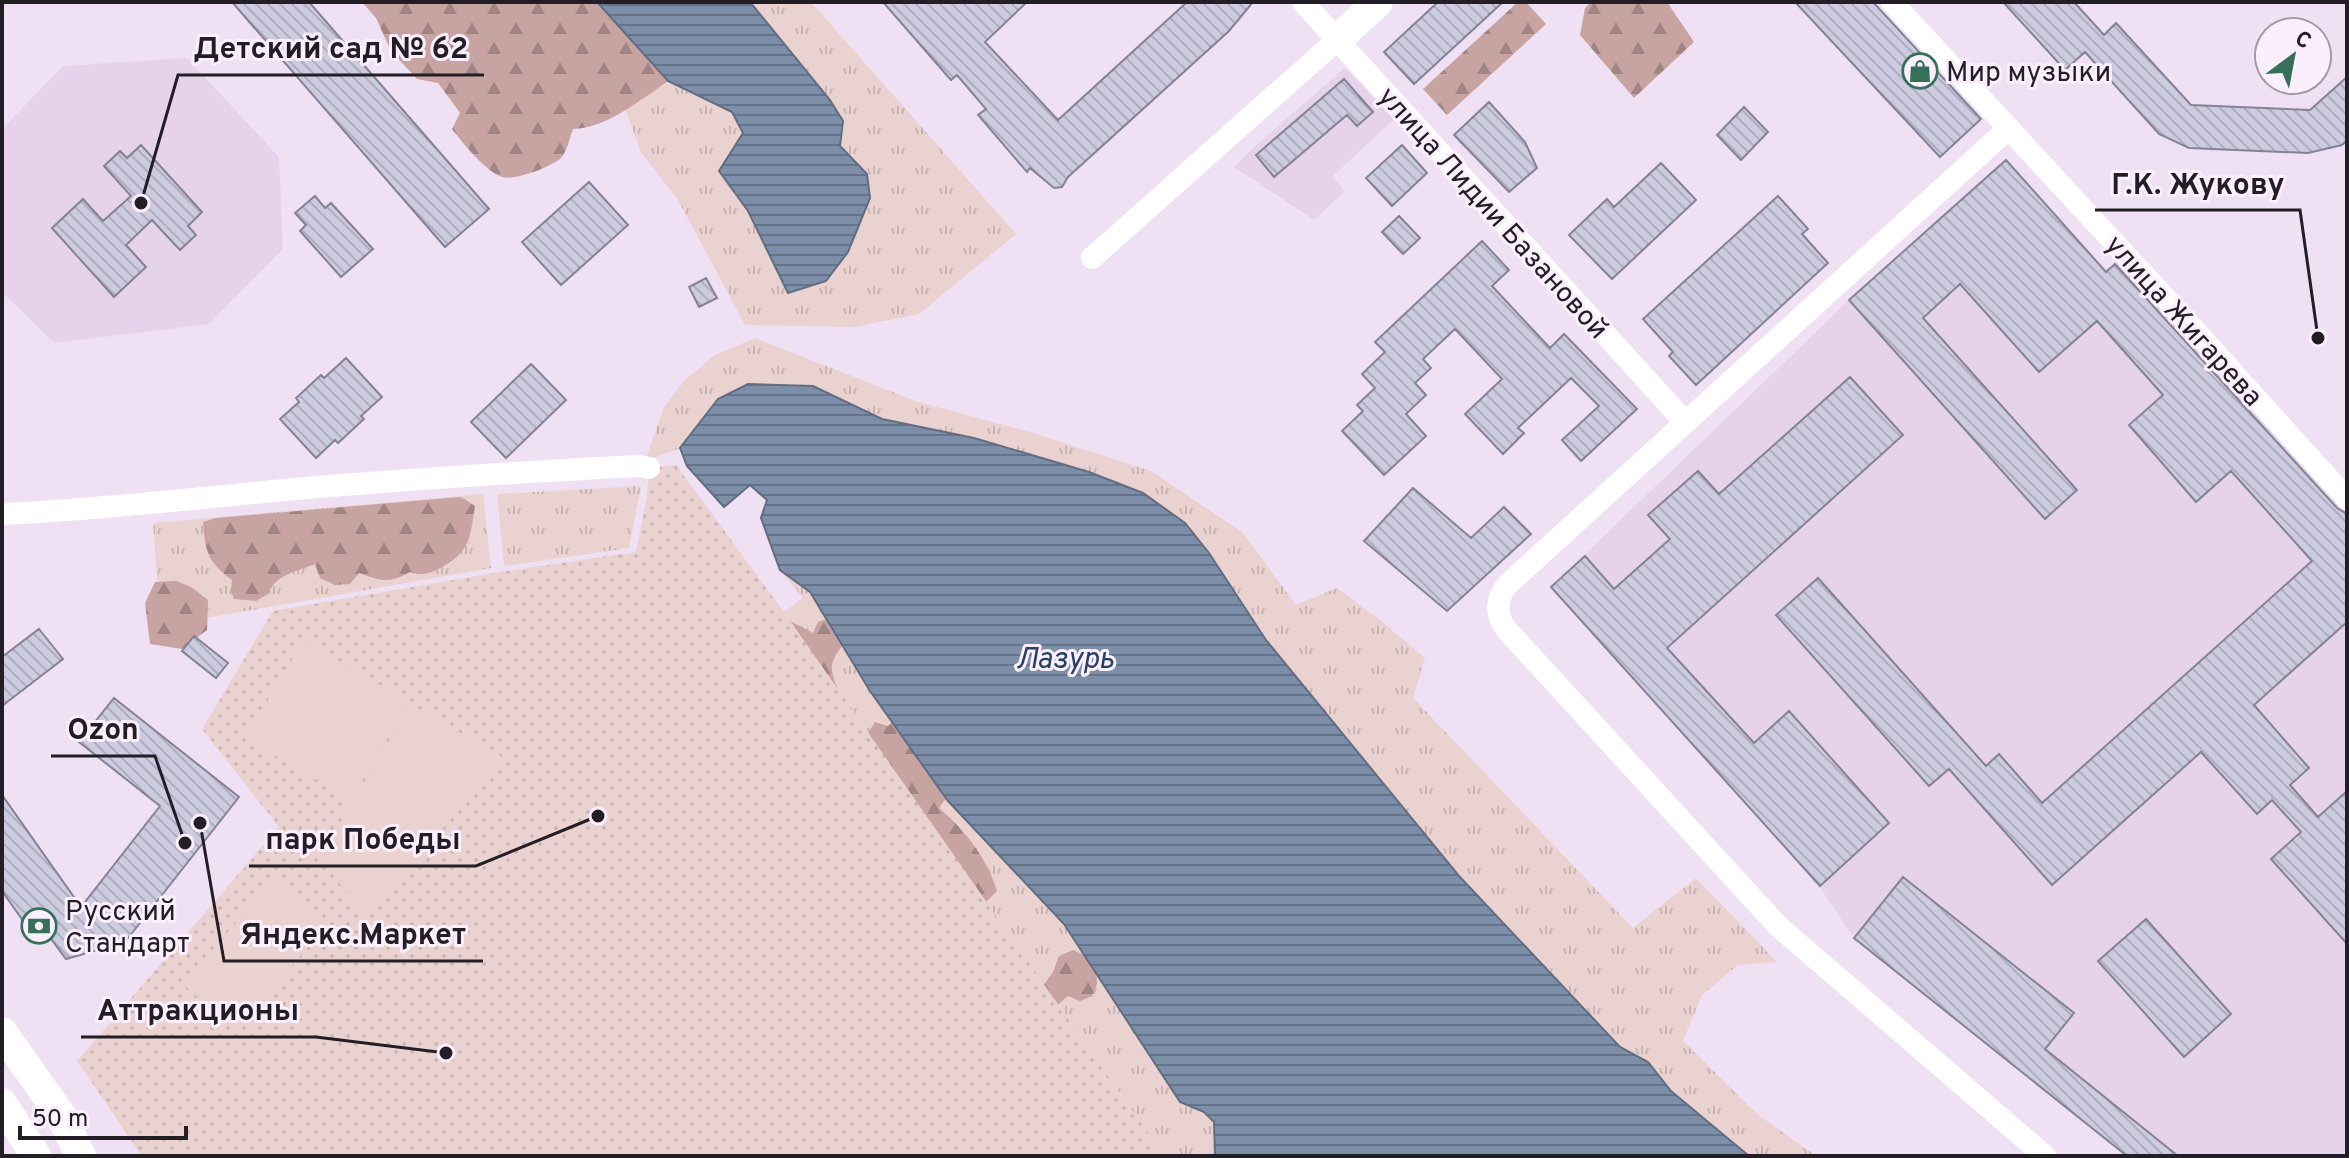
<svg xmlns="http://www.w3.org/2000/svg" width="2349" height="1158" font-family="Overpass,sans-serif">
<style>
.built{fill:#e6d3eb}
.grass{fill:url(#grass-tufts)}
.forest{fill:url(#forest-firs)}
.park{fill:url(#park-dots)}
.garden{fill:#ead2d1}
.water{fill:url(#water-rules);stroke:#626d81;stroke-width:2}
.building{fill:url(#building-back-hatch);stroke:#848396;stroke-width:2}
.lines{fill:none;stroke-linecap:round;stroke-linejoin:round}
.street{stroke:#fff;stroke-width:22}
.secondary{stroke:#fff;stroke-width:30}
.labels{text-anchor:middle;stroke-width:6;stroke-linejoin:round;paint-order:stroke}
.poi-label{font-size:28px;fill:#231e25;stroke:#fbeffe;text-anchor:start}
.street-label{font-size:28px;fill:#231e25;stroke:#fbeffe}
.water-label{font-size:30px;font-style:italic;fill:#274166;stroke:#fbeffe}
.leader{fill:none;stroke:#231e25;stroke-width:3}
.callout-dot{fill:#231e25;stroke:#fbeffe;stroke-width:3}
.callout-label{font-size:30px;text-anchor:middle;font-weight:bold;fill:#231e25;stroke:#fbeffe;stroke-width:6;stroke-linejoin:round;paint-order:stroke}
</style>
<defs>
<pattern id="grass-tufts" width="24" height="20" patternUnits="userSpaceOnUse" patternTransform="scale(2)"><rect width="24" height="20" fill="#ead2d1"/><path d="M3 7l-1-3M5 7V3M7 7l1-3M15 17l-1-3M17 17v-4M19 17l1-3" fill="none" stroke="#c8b4b3"/></pattern>
<pattern id="forest-firs" width="22" height="20" patternUnits="userSpaceOnUse" patternTransform="scale(2)"><rect width="22" height="20" fill="#c7a3a2"/><path d="M5 1l3.5 6h-7zM16 11l3.5 6h-7z" fill="#a18484"/></pattern>
<pattern id="park-dots" width="8" height="8" patternUnits="userSpaceOnUse" patternTransform="scale(2)"><rect width="8" height="8" fill="#ead2d1"/><path d="M2 2h.1M6 6h.1" fill="none" stroke="#c8b4b3" stroke-width="1.8" stroke-linecap="round"/></pattern>
<pattern id="water-rules" width="6" height="5" patternUnits="userSpaceOnUse" patternTransform="scale(2)"><rect width="6" height="5" fill="#7d8fa8"/><path d="M0 2.5h6" fill="none" stroke="#667489"/></pattern>
<pattern id="building-back-hatch" width="6" height="6" patternUnits="userSpaceOnUse" patternTransform="scale(2)"><rect width="6" height="6" fill="#cccbe0"/><path d="M-1 5l2 2M0 0l6 6M5-1l2 2" fill="none" stroke="#afaec0"/></pattern>
</defs>
<rect width="100%" height="100%" fill="#efe1f3"/>
<!-- built -->
<path class="built" d="M187,58L279,157L283,249L209,324L54,343L2,292V129L63,66Z
M1345,68L1394,119L1332,177L1345,191L1314,220L1234,167L1254,147Z
M2006,160L2105,272L2120,260L2347,514V1156H2127L1854,938L1819,886L1551,587L1849,300Z"/>
<!-- grass -->
<path class="grass" d="M750,2H811L1016,234L919,314L854,327L745,325L678,200L641,152L625,109L668,81L732,112L743,133L719,171L748,211L788,293L848,252L870,198L867,174L840,146L843,121L830,100Z
M755,338L918,402L1030,432L1151,471L1242,532L1296,605L1337,588L1381,621L1425,658L1413,698L1633,928L1696,878L1777,962L1738,965L1702,995L1683,1041L1757,1114L1816,1156H1749L1671,1091L1648,1062L1620,1047L1459,876L1266,640L1209,553L1185,523L1089,472L974,438L882,419L813,386L718,399L680,448L645,461L664,407L684,381L715,355Z
M641,486L629,548L504,566L497,494Z
M483,494L491,568L161,626L153,523Z
M780,570L810,592L870,691L948,801L1064,924L1180,1102L1204,1112L1214,1122L1215,1156H1164L784,612L803,598Z"/>
<!-- forest -->
<path class="forest" d="M362,2H597L668,81C640,100 607,128 573,129C570,137 567,152 561,158C551,167 514,181 502,177C486,172 462,142 452,129L460,113L438,83L417,79L391,51L376,18Z
M1518,2H1526L1546,24L1447,115L1423,89Z
M1591,2H1667L1694,42L1634,98L1580,35L1585,8Z
M461,497L475,506C470,537 471,552 440,568C430,574 421,576 410,572C389,584 381,581 359,573L350,584L335,585L320,578L315,564C296,572 276,574 268,594L256,601L234,599L231,591L232,580C208,563 205,551 203,522L216,518Z
M176,581L191,587L208,600L207,630L182,649L150,644L145,603L155,582Z
M832,617L847,638C843,645 836,653 833,661C828,675 841,693 845,706L790,621L813,633L818,622Z
M899,716L951,791L939,808C965,830 987,858 997,891L985,903L865,738L875,722L888,726Z
M1073,950L1096,960L1097,984L1092,996L1080,1001L1068,996L1052,1010L1040,990L1053,972L1059,956Z"/>
<!-- park -->
<path class="park" d="M676,465L784,612L1164,1156H142L77,1061L279,827L202,729L273,611L499,572L636,552L647,497L649,468Z"/>
<!-- garden -->
<path class="garden" d="M304,640L409,702L351,800L246,738Z
M411,704L505,759L365,915L319,857Z
M274,879L327,925L236,1030L183,984Z"/>
<!-- water -->
<path class="water" d="M597,2H750L830,100L843,121L840,146L867,174L870,198L848,252L826,281L788,293L748,211L719,171L743,133L732,112L668,81Z
M748,384L813,386L882,419L974,438L1089,472L1143,493L1185,523L1209,553L1266,640L1459,876L1620,1047L1648,1062L1671,1091L1749,1156H1215L1214,1122L1204,1112L1180,1102L1064,924L948,801L870,691L810,592L780,570L761,518L767,500L750,485L724,507L687,466L680,448L718,399Z"/>
<!-- building -->
<path class="building" d="M232,2H309L489,209L445,247Z
M883,2H1027L985,42L1058,120L1187,2H1253L1229,31L1068,177L1062,187L1054,188L1030,168L1027,172L978,115L986,109L957,75L951,80Z
M1438,2H1503L1414,84L1384,52Z
M1795,2H1873L1981,119L1940,157Z
M2003,2H2074L2104,35L2116,23L2191,105L2310,110L2347,77V140L2342,145L2308,153L2189,148L2159,134L2085,52L2065,70Z
M1344,79L1373,112L1357,126L1347,115L1274,177L1256,155Z
M1489,102L1525,142L1537,168L1509,192L1454,135Z
M1744,107L1768,132L1741,160L1717,135Z
M141,145L202,212L188,226L196,235L180,250L152,220L126,245L146,267L114,297L52,228L83,199L103,221L131,196L104,166L120,151L127,158Z
M1402,145L1427,173L1392,206L1366,178Z
M2006,160L2106,272L2115,264L2337,508L2347,514V622L2254,705L2309,768L2290,785L2318,817L2347,791V944L2271,859L2301,832L2272,800L2257,814L2201,752L2052,885L1949,769L1929,786L1776,615L1818,578L1986,766L1999,754L2042,803L2312,561L2231,471L2196,502L2129,425L2163,395L2097,321L2039,372L1960,284L1923,318L2077,490L2045,519L1849,300Z
M1661,163L1696,200L1612,279L1569,235L1607,199L1614,207Z
M589,182L628,225L561,285L522,242Z
M315,196L325,208L331,203L373,249L341,277L300,231L306,225L295,213Z
M1778,196L1808,229L1802,234L1828,263L1696,385L1669,356L1673,352L1643,319Z
M1399,216L1420,238L1403,254L1382,232Z
M1482,241L1509,270L1492,286L1550,348L1564,334L1637,409L1581,461L1562,440L1599,406L1571,378L1518,428L1524,433L1503,454L1465,414L1502,379L1455,329L1423,359L1431,368L1415,383L1426,395L1406,414L1426,436L1384,475L1342,431L1363,411L1357,405L1375,388L1362,374L1385,352L1375,342Z
M706,278L717,298L699,307L689,287Z
M346,358L382,397L361,416L364,419L338,443L335,440L316,458L280,419L299,402L296,398L321,375L324,378Z
M531,364L566,400L506,458L471,422Z
M1850,377L1903,435L1667,648L1754,743L1789,711L1889,823L1820,886L1551,587L1585,556L1614,589L1670,539L1648,515L1698,471L1719,494Z
M1413,488L1471,538L1504,507L1531,534L1447,611L1364,541Z
M39,629L63,659L2,706V657Z
M194,636L228,663L216,678L182,651Z
M114,698L239,797L125,942L66,959L46,932L36,939L2,891V795L81,907L160,806L79,742Z
M1903,877L2074,1013L2045,1049L2178,1156H2127L1854,938Z
M2146,919L2231,1014L2184,1057L2098,961Z"/>
<g class="lines">
<!-- street -->
<path class="street" d="M1303,2L1685,422
M1892,2L2181,315L2347,499
M2009,128L1507,585C1496,599 1495,614 1506,629L1778,926L2045,1156
M1092,258L1337,40
M2,514C112,509 221,495 330,486C433,478 537,471 640,466L649,468"/>
<!-- secondary -->
<path class="secondary" d="M1337,40L1378,2
M2,1032L60,1114L81,1156
M2,1103L36,1156"/>
</g>
<!-- icons -->
<defs>
<symbol id="shop-ring" viewBox="-11 -11 22 22"><circle r="9.5" fill="#fbeffe" stroke="#367059" stroke-width="1.5"/><path d="M-5-2.5h2.3a2.7 3.5 0 0 1 5.4 0H5L5.5 6h-11ZM-1.5-2.5h3a1.5 2.3 0 0 0-3 0Z" fill="#367059"/></symbol>
<symbol id="bank-ring" viewBox="-11 -11 22 22"><circle r="9.5" fill="#fbeffe" stroke="#367059" stroke-width="1.5"/><path d="M-6-4H6V4H-6ZM0-2.3a2.3 2.3 0 1 0 0 4.6a2.3 2.3 0 1 0 0-4.6Z" fill="#367059"/></symbol>
</defs>
<g fill-rule="evenodd">
<use href="#shop-ring" x="1900" y="51" width="40" height="40"/>
<use href="#bank-ring" x="19" y="906" width="40" height="40"/>
</g>
<g class="labels">
<!-- poi labels -->
<g class="poi-label">
<text x="1946" y="81">Мир музыки</text>
<text x="65" y="920">Русский<tspan x="65" dy="32">Стандарт</tspan></text>
</g>
<!-- street labels -->
<g class="street-label">
<text transform="translate(1494 212) rotate(48)" y="10">улица Лидии Базановой</text>
<text transform="translate(2185 320) rotate(48)" y="10">улица Жигарева</text>
</g>
<!-- water labels -->
<g class="water-label">
<text x="1065" y="668">Лазурь</text>
</g>
</g>
<!-- callouts -->
<path class="leader" d="M141 203L178 75H484M2318 338L2300 210H2095M185 843L155 756H51M598 816L476 866H249M200 823L224 961H483M446 1053L316 1037H81"/>
<g class="callout-dot">
<circle cx="141" cy="203" r="8"/>
<circle cx="2318" cy="338" r="8"/>
<circle cx="185" cy="843" r="8"/>
<circle cx="598" cy="816" r="8"/>
<circle cx="200" cy="823" r="8"/>
<circle cx="446" cy="1053" r="8"/>
</g>
<g class="callout-label">
<text x="331" y="58">Детский сад № 62</text>
<text x="2198" y="194">Г.К. Жукову</text>
<text x="103" y="739">Ozon</text>
<text x="363" y="849">парк Победы</text>
<text x="353" y="944">Яндекс.Маркет</text>
<text x="198" y="1020">Аттракционы</text>
</g>
<!-- border -->
<rect width="2349" height="1158" fill="none" stroke="#231e25" stroke-width="8"/>
<!-- north arrow -->
<g transform="translate(2293 56) rotate(32)"><circle r="38" fill="#fbeffe" stroke="#a59ba7" stroke-width="2"/>
<path d="M0-6L14 30L0 20L-14 30Z" fill="#367059"/>
<text y="-12" font-size="22" font-weight="bold" text-anchor="middle" fill="#231e25">С</text>
</g>
<!-- scale -->
<path d="M20 1126v12h166v-12" fill="none" stroke="#231e25" stroke-width="4"/>
<text x="32" y="1126" font-size="24" fill="#231e25" stroke="#fbeffe" stroke-width="6" paint-order="stroke">50 m</text>
</svg>
